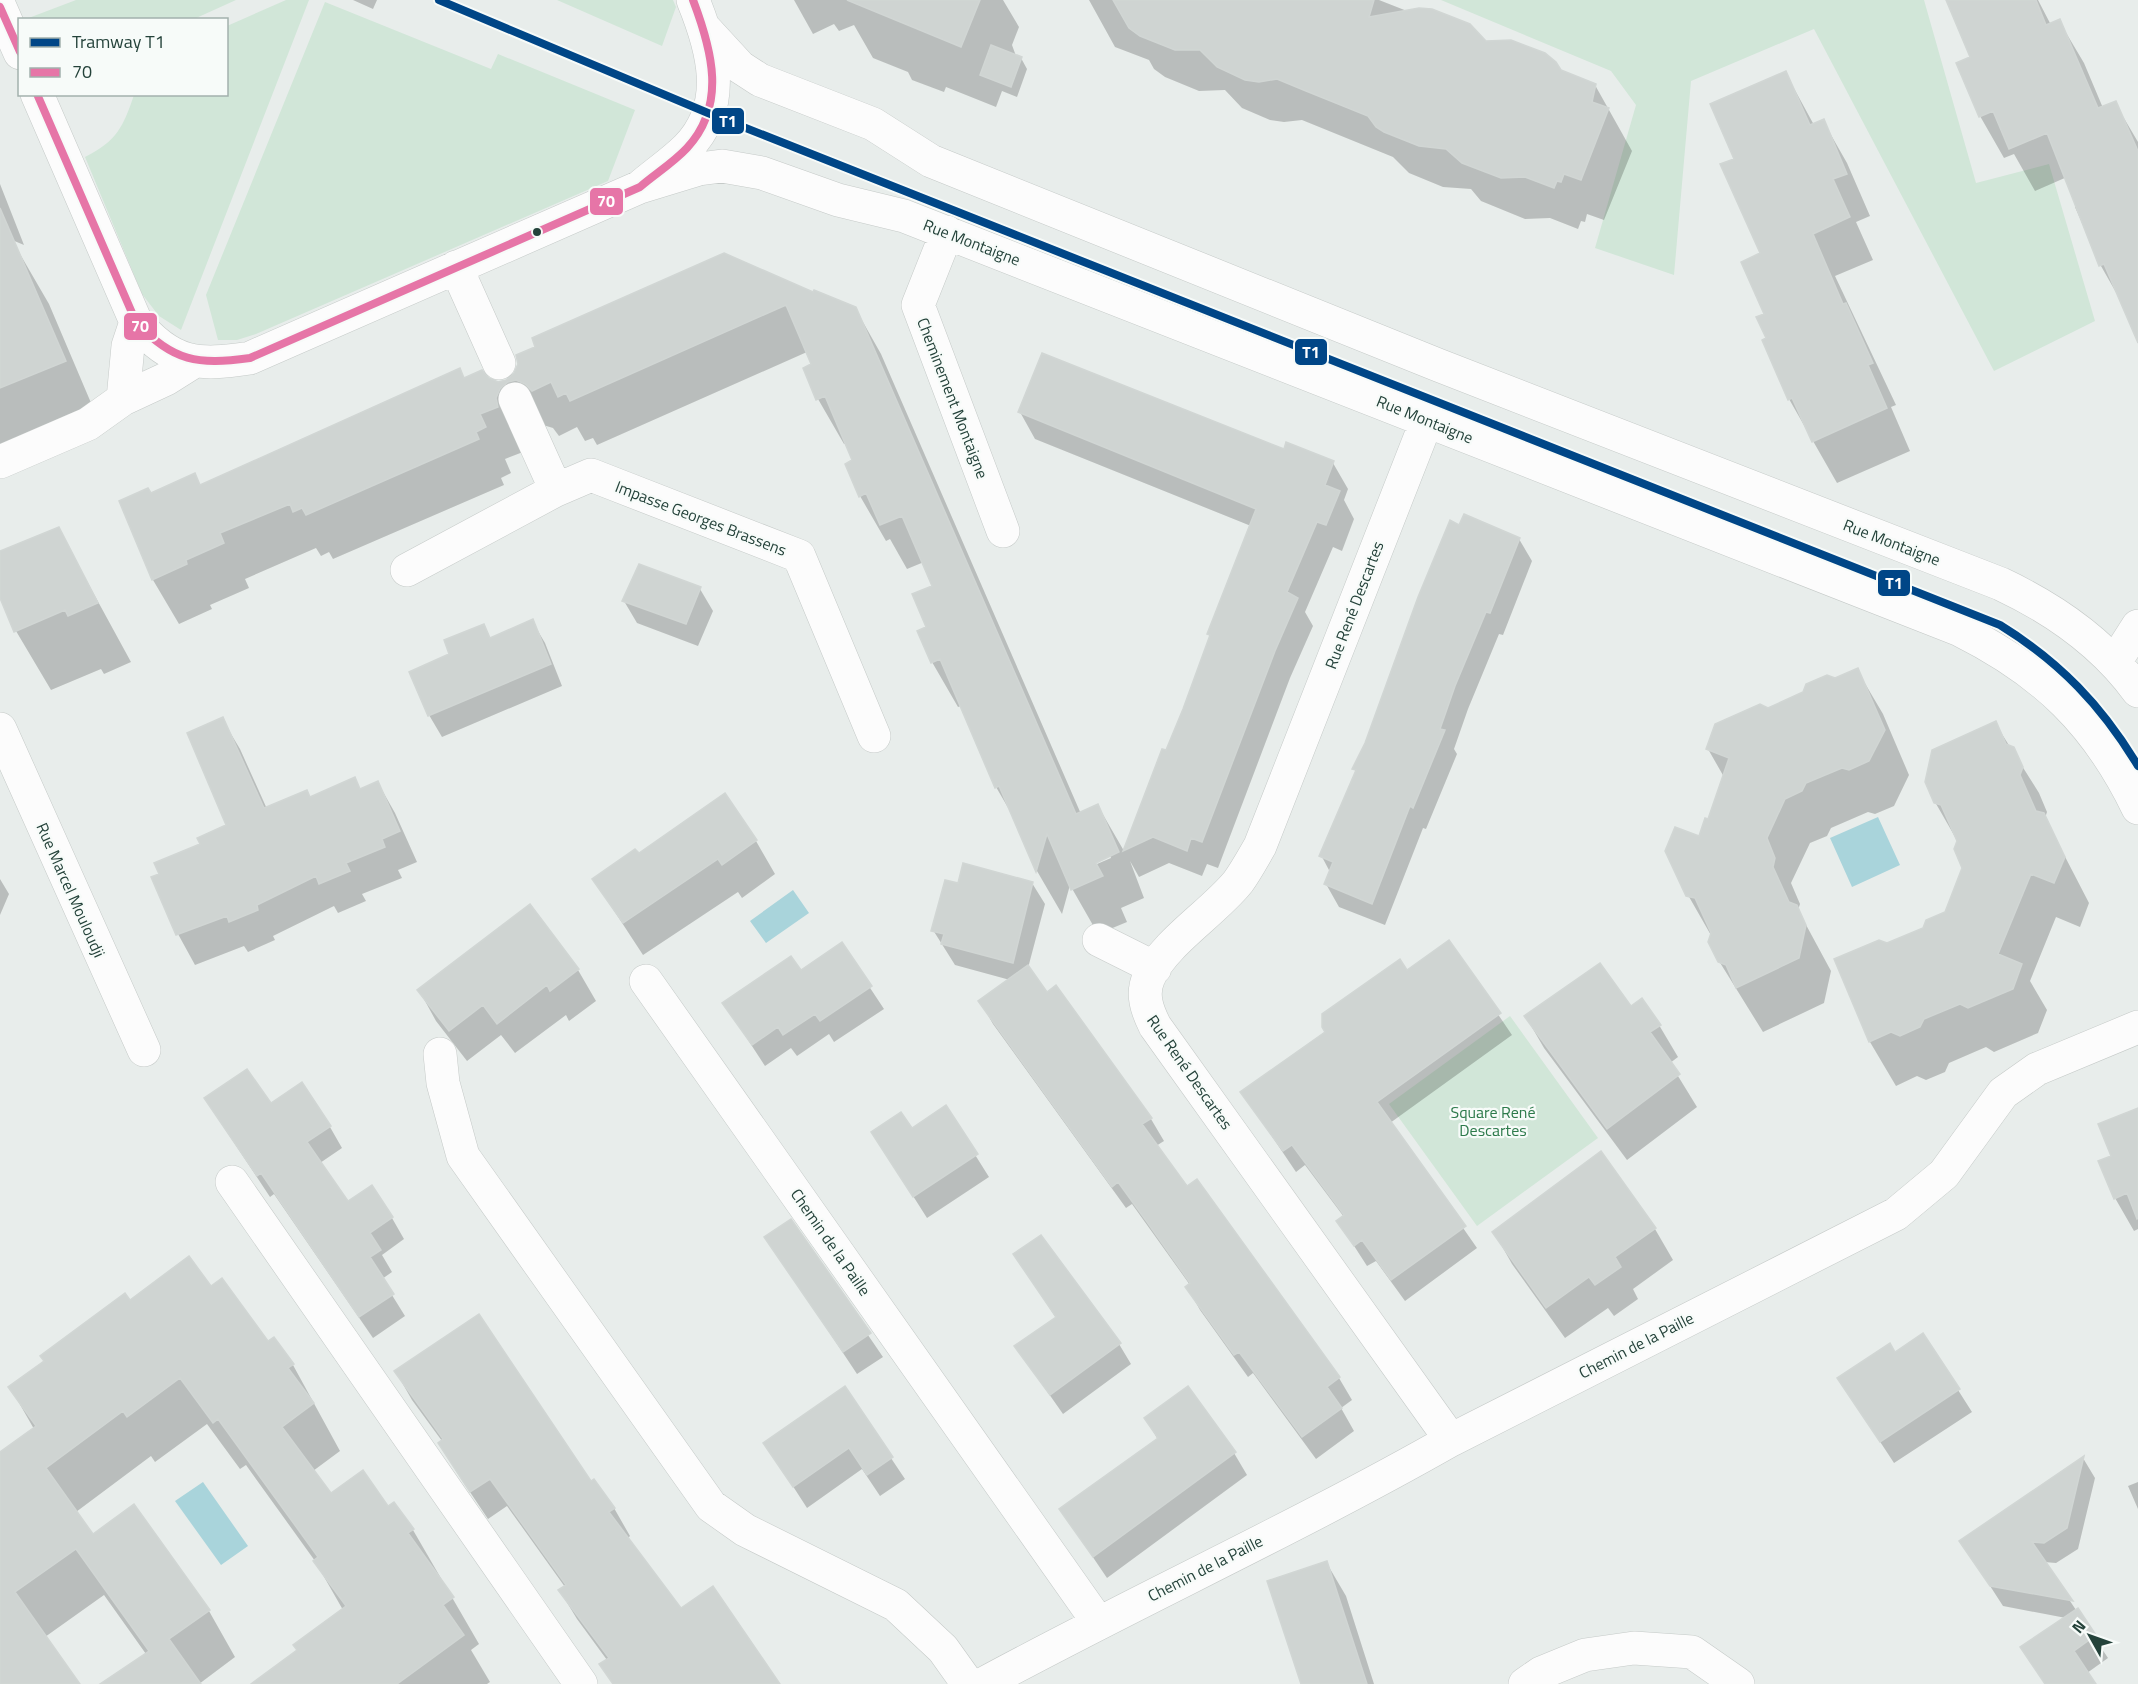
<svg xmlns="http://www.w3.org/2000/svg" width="2138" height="1684" font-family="'Titillium Web',sans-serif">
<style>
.green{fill:#d1e6d8}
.water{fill:#a9d4db}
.shadow{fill:#0003;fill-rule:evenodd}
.building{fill:#cfd4d2;stroke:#d1d6d4;stroke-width:1.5}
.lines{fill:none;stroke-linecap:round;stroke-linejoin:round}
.minor-casing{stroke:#c5cac8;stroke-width:34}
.minor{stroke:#fcfcfc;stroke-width:33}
.bus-1-casing{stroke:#f7fbf9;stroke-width:12}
.bus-1{stroke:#e675a7;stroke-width:8}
.tram-1-casing{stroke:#f7fbf9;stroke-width:12}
.tram-1{stroke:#004687;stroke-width:8}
.bus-dot{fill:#24423a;stroke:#f7fbf9;stroke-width:2}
.labels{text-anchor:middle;stroke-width:4.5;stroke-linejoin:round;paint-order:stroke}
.street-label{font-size:16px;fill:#24423a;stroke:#f7fbf9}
.park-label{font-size:16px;fill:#2d7a4b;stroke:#f7fbf9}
.line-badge{stroke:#f7fbf9;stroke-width:2}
.badge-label{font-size:16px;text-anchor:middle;font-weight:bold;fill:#fff}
</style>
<rect width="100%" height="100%" fill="#e8edeb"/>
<!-- green -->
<path class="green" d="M76,0H236L194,19H26Z
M286,0H309L181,330L159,316L142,294L85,157C117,141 123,127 134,95L226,94L227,26Z
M557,0H673L676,7L662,46Z
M1441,0H1924L1976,183L2049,164L2095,321L1994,371L1814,29L1691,81L1674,275L1595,248L1636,105L1611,71Z
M325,2L491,69L498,54L635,110L608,181L256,334L237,340H218L206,295Z
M1510,1016L1598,1138L1477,1226L1389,1104Z"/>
<!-- water -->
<path class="water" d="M1878,817L1900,865L1852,887L1830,838Z
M793,890L809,913L766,943L750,921Z
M203,1482L248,1546L221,1565L175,1501Z"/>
<!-- shadow -->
<path class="shadow" d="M353,0H377L373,9Z
M794,0H1003L1019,27L1012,45L1016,56L1021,58L1027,69L1017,97L1002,91L996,107L946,87L944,92L912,80L908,72L873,58L854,25L839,31L834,24L813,34Z
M1089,0H1379L1595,85L1632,151L1604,220L1587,214L1585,222L1581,221L1578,229L1550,218L1525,219L1481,201L1471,189L1443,187L1409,173L1393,157L1302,120L1284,122L1270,120L1242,108L1225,90L1199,91L1165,77L1154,69L1149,60L1115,47Z
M1956,0H2038L2051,25L2059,21L2084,63L2103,108L2115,103L2138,142V331L2101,266L2075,207L2079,205L2067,177L2035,191L2014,154L2004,158L1980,116L1972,58Z
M1785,72L1814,125L1823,121L1847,163L1870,216L1856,222L1873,260L1835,276L1896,405L1891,407L1910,451L1837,483L1789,399L1764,340L1768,339L1762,254L1736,160Z
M0,184L24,245L0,235Z
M13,242L49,304L100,424L0,459V248Z
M814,294L855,308L881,354L1081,814L1098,806L1124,851L1163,751L1167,752L1211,638L1208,634L1251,526L1035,439L1020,412L1284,451L1333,463L1348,489L1344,500L1354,519L1342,551L1333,547L1305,612L1313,626L1290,678L1218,868L1207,864L1202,876L1169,863L1139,877L1130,861L1144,898L1121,908L1127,922L1098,934L1070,885L1062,914L1037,871L1017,823L996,787L961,706L958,707L932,662L919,631L928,628L934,586L924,562L907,569L890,539L886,541L860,496L854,461L847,443L844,444L818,399L813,365L807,352L597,445L593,438L585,441L577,427L559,436L553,428L543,425L523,452L505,459L511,473L501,478L504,485L333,559L329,552L321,556L316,548L245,579L249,588L210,605L212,609L179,624L153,580L121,502L201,486L465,379L488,380L498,383ZM1110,855L1111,858L1090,867L1089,865Z
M1460,527L1519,539L1532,561L1503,635L1499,634L1468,709L1454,749L1457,754L1426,829L1423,828L1385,925L1339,907L1326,884L1330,872L1321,855L1356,773L1354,768Z
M60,532L131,662L104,674L101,669L51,690L16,631L0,594V558Z
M700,589L713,611L698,646L637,623L624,601Z
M532,621L545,643L562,686L442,737L429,715L483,626L491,640Z
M1857,670L1883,714L1909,775L1894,806L1875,814L1868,812L1831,828L1827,836L1810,843L1791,883L1800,904L1798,910L1831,971L1824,1003L1763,1032L1719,961L1712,937L1688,895L1700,838L1709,821L1724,777L1708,749L1768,710Z
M222,719L240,749L267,809L361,790L378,783L395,813L417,862L398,870L402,878L362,894L366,901L338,913L334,906L273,936L275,940L248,952L244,946L195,965L178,934L161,874L228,826Z
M1995,723L2039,793L2047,812L2045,818L2089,903L2080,927L2056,917L2030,981L2047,1010L2038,1033L1994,1052L1986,1047L1949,1063L1945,1072L1926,1080L1917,1076L1896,1086L1870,1042L1836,960L1887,945L1924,930L1946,913L1964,868L1958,842L1935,802Z
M756,841L775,874L742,898L738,892L643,955L594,880L638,856Z
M0,879L9,894L0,915Z
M1032,883L1045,904L1028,968L1047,994L1056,987L1151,1119L1164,1141L1156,1146L1339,1378L1352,1400L1341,1408L1354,1431L1316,1459L1253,1373L1248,1377L1200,1310L1187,1287L1190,1285L1132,1204L1126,1208L993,1024L980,1001L1010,980L955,965L933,930L959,885Z
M530,907L578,970L596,1001L569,1021L566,1015L515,1053L501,1035L467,1061L436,1021L419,990Z
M1449,942L1512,1035L1390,1123L1477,1248L1405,1301L1376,1261L1367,1266L1338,1221L1344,1217L1305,1165L1296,1172L1242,1092Z
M841,944L884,1009L834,1042L829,1034L797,1056L791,1048L765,1066L724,1003L801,972Z
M1631,1008L1659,1025L1678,1057L1670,1063L1697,1107L1627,1160L1544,1048L1526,1017Z
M270,1105L330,1127L342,1148L320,1163L347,1203L392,1218L404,1239L382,1255L392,1272L382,1279L405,1316L373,1338L274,1194L270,1197L219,1120Z
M945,1107L989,1177L927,1218L873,1133L912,1130Z
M2138,1109V1229L2134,1231L2115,1198L2113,1157Z
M1601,1153L1655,1229L1673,1260L1633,1289L1638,1299L1614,1316L1608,1308L1565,1338L1512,1264L1494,1232Z
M790,1221L883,1357L857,1374L766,1237Z
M1015,1254L1119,1344L1131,1364L1063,1414L1016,1347L1056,1318Z
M211,1288L268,1343L274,1339L293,1365L340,1451L313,1471L331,1495L388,1508L394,1504L413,1530L479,1644L471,1650L490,1682L487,1684H253L298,1651L343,1610L315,1561L246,1465L240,1469L207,1424L155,1462L151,1456L76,1512L93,1536L209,1611L235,1657L199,1684H102L146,1654L104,1595L45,1637L79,1684H18L0,1659V1454L34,1429L10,1387L130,1302Z
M1923,1335L1972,1412L1894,1463L1839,1379L1894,1354Z
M396,1372L591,1484L614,1508L630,1536L627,1539L680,1610L778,1684H613L601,1664L607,1660L577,1619L560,1591L565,1587L507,1506L488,1519L456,1471L440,1443L442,1441L412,1400Z
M844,1388L905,1479L880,1496L862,1469L807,1508L765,1443Z
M1146,1418L1234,1453L1247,1475L1107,1578L1061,1510L1158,1440Z
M2083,1458L2095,1478L2078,1549L2056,1563L2044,1562L2108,1658L2087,1673L2095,1684H2045L2022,1647L2066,1618L2003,1606L1961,1541Z
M2138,1482V1509L2128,1486Z
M1326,1562L1346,1596L1374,1684H1302Z"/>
<!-- building -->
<path class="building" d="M847,0H980L961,47Z
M1113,0H1374L1369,17L1419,8L1432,9L1470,24L1486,41L1511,40L1545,53L1556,62L1561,70L1596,84L1592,102L1609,108L1581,180L1564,174L1561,182L1557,181L1554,188L1525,177L1501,178L1462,163L1446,149L1419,146L1384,132L1376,127L1368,116L1306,91L1277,79L1259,82L1245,80L1217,67L1200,50H1175L1140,36L1129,28Z
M1946,0H2036L2046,25L2060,19L2098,108L2116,101L2138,151V343L2104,264L2099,266L2047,133L2009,149L1993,111L1979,117L1956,63L1970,57Z
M991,45L1022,57L1011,87L980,75Z
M1786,71L1810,125L1824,119L1847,174L1833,179L1850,217L1813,234L1843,304L1846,303L1873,363L1868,365L1887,408L1812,442L1792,398L1788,400L1762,340L1766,338L1756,317L1764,314L1741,262L1760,253L1720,164L1734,159L1710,104Z
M0,208L66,361L0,388Z
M724,253L813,292L814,290L856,307L1076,814L1098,804L1119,852L1096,863L1103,876L1071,890L1047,834L1036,872L999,786L995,788L940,659L931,663L917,631L926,627L912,594L932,586L902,516L880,525L866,493L859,497L845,464L852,460L825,396L816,400L803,368L811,364L786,305L570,401L566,393L558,397L551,382L532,391L525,384L516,380L508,382L500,389L496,398L498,407L480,414L486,427L476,432L479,439L306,515L302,508L293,512L290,504L220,533L224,543L186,560L187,564L152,580L119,501L148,488L151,493L195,473L200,485L460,368L464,378L482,370L489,378L498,382L506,380L514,373L518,364L516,355L535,347L532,338Z
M1042,353L1284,449L1286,442L1334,461L1325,485L1340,491L1326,525L1317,522L1287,592L1298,598L1275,651L1202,842L1191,838L1187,851L1153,837L1123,851L1162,749L1166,750L1183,709L1210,635L1207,634L1256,509L1018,412Z
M1464,514L1520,538L1490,613L1486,612L1455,686L1440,729L1445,730L1413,808L1410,806L1372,904L1324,884L1333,862L1319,856L1356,770L1352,769L1365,743L1418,597L1450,520L1459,525Z
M59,527L98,603L68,616L65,610L14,632L0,598V551Z
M639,564L701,587L686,624L622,601Z
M533,619L551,664L428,716L409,672L449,654L444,640L484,624L490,638Z
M1858,668L1885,730L1869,761L1849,770L1842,768L1806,783L1802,791L1785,799L1767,838L1775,858L1773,867L1789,902L1797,905L1806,925L1799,958L1736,988L1726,965L1718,962L1708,942L1711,933L1695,898L1686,896L1665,851L1675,827L1699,836L1705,818L1708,819L1729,758L1706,749L1715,724L1760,704L1768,708L1803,692L1806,684L1827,675L1835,678Z
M223,717L264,808L307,790L310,797L355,777L360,789L378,781L400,831L382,839L385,847L346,863L350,871L319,884L316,876L257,905L258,910L229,922L227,916L176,935L151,877L159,874L154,863L200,844L197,838L226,825L187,733Z
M1996,721L2006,744L2014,747L2023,767L2020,775L2036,811L2044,813L2065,857L2054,883L2031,874L1998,954L2022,964L2013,989L1968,1008L1960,1004L1924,1019L1920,1027L1900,1036L1891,1032L1869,1042L1834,959L1879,940L1887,943L1923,928L1926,920L1945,912L1962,868L1954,849L1957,841L1941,805L1934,803L1925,782L1932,750Z
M725,793L757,840L722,865L718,859L623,923L592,879L635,849L639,853Z
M963,863L1033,882L1013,963L941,944L944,934L931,931L945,880L958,883Z
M530,904L579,969L550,991L547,985L497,1024L483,1005L449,1031L417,990Z
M1449,940L1501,1013L1377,1102L1466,1226L1391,1280L1362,1240L1354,1246L1336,1221L1344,1215L1292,1145L1283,1151L1240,1092L1325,1032L1322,1027V1014L1400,959L1407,970Z
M842,942L872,986L820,1021L815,1014L783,1035L778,1027L752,1045L722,1003L791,956L801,970Z
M1600,963L1631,1006L1642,998L1661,1025L1650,1032L1680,1074L1607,1129L1524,1016Z
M1028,965L1047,992L1056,985L1152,1118L1142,1124L1187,1186L1197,1179L1340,1377L1327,1387L1342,1408L1302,1437L1239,1352L1234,1355L1185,1287L1190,1283L1147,1222L1118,1182L1112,1187L978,1001Z
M247,1069L271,1103L302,1082L331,1126L307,1142L348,1201L372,1185L393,1217L370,1233L381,1250L370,1257L394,1294L359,1317L261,1173L257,1176L204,1098Z
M946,1105L978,1154L913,1197L871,1132L901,1112L912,1128Z
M2138,1108V1218L2137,1219L2127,1193L2114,1199L2098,1161L2111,1156L2098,1124Z
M1601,1151L1656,1228L1615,1257L1621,1267L1595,1285L1589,1277L1546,1308L1492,1232Z
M791,1219L871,1333L843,1352L764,1237Z
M1041,1235L1121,1343L1050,1395L1014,1346L1056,1317L1013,1254Z
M189,1256L211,1286L222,1278L268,1341L274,1337L294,1364L288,1368L314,1403L282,1427L331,1493L363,1470L388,1506L394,1502L414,1529L408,1533L454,1597L443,1605L464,1635L397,1684H251L297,1650L293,1645L346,1606L313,1561L318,1557L218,1419L213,1423L180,1378L127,1417L123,1411L46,1468L93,1534L134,1504L210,1610L169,1639L201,1684H100L149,1651L76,1549L15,1592L80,1684H0V1452L36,1426L8,1387L44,1361L40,1356L125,1293L130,1300Z
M479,1314L591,1481L594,1479L615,1508L609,1512L681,1608L713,1586L780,1684H613L599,1664L609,1658L558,1590L566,1585L490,1479L470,1492L438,1443L443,1439L394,1371Z
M1923,1333L1960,1389L1880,1442L1837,1378L1890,1343L1895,1352Z
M845,1386L893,1457L867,1475L849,1448L793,1487L763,1443Z
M1188,1386L1236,1452L1093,1557L1059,1509L1158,1438L1144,1418Z
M2084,1456L2067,1528L2044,1543L2032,1542L2073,1601L1990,1586L1959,1541Z
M1327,1561L1338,1595L1367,1684H1301L1267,1581Z
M2078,1608L2096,1635L2074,1651L2096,1684H2045L2020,1647Z"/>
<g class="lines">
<defs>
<path id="minor" d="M0,7L20,53
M705,29L740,67L760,80L873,124L931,161L1438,365L2001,584C2054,609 2103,643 2138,691
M37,94L136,322C172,365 198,366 250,358L640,187C655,174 673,162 687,148C729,105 713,49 693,0
M640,187L699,169L722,166L762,173L838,200L904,216L1960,630C2044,672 2097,723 2138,808
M947,232L918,305L1003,531
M456,267L499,363
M123,399L128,346L136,322
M515,399L556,490
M1427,420L1260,846C1253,858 1246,871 1238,882C1214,912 1164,943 1149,977C1141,994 1147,1010 1155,1026L1451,1440
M0,462L88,424L123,399L166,379L193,362
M407,570L556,490L591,475L799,556L874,736
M2115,662L2138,626
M0,729L144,1050
M1099,940L1155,968
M646,981L1098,1622
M440,1054L443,1083L463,1156L711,1506L745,1530L896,1605L943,1649L968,1684
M232,1182L581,1684
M983,1684C1138,1600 1298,1527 1451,1440L1896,1214L1944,1174L2003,1093L2037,1069L2138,1027
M1525,1684L1541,1673L1585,1655L1634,1648L1692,1652L1738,1684"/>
</defs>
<!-- minor casing -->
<use href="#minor" class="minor-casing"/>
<!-- minor -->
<use href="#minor" class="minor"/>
<defs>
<path id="bus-1" d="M0,7L20,52
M37,94L136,322C173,362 198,365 250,358L640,187C655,174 673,163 687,148C727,105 712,50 693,0"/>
</defs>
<!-- bus-1 casing -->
<use href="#bus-1" class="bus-1-casing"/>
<!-- bus-1 -->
<use href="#bus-1" class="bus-1"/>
<defs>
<path id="tram-1" d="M439,0L708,113L2000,625C2060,662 2102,706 2138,766"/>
</defs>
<!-- tram-1 casing -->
<use href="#tram-1" class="tram-1-casing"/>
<!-- tram-1 -->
<use href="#tram-1" class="tram-1"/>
</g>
<!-- markers -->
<circle class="bus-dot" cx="537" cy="232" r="5"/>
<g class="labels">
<!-- street labels -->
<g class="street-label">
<text transform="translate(972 242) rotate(21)" y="6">Rue Montaigne</text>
<text transform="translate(953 398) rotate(69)" y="6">Cheminement Montaigne</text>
<text transform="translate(1425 419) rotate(22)" y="6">Rue Montaigne</text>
<text transform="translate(701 518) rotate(21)" y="6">Impasse Georges Brassens</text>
<text transform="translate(1892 542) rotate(21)" y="6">Rue Montaigne</text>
<text transform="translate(1354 605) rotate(-69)" y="6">Rue René Descartes</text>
<text transform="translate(71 890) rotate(66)" y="6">Rue Marcel Mouloudji</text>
<text transform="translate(1190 1072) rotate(55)" y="6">Rue René Descartes</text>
<text transform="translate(831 1242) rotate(55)" y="6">Chemin de la Paille</text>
<text transform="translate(1636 1345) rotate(-27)" y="6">Chemin de la Paille</text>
<text transform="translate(1205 1568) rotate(-27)" y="6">Chemin de la Paille</text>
</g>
<!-- park labels -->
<g class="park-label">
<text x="1493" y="1118">Square René<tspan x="1493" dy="18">Descartes</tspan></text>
</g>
</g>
<g class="line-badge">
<rect x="711" y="107" width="34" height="28" rx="6" fill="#004687"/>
<rect x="589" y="187" width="35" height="29" rx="6" fill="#e675a7"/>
<rect x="123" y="312" width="35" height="29" rx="6" fill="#e675a7"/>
<rect x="1294" y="338" width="34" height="28" rx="6" fill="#004687"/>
<rect x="1877" y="569" width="34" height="28" rx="6" fill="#004687"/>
</g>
<g class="badge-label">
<text x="728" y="127">T1</text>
<text x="606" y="207">70</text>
<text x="140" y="332">70</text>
<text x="1311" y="358">T1</text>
<text x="1894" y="589">T1</text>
</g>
<!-- legend -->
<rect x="18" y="18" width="210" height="78" fill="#f7fbf9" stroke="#a3b1ad" stroke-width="1.5"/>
<rect x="30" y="38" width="30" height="9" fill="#004687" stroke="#a3b1ad" stroke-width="1.5"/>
<text x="72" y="48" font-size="18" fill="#24423a">Tramway T1</text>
<rect x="30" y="68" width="30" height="9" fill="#e675a7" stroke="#a3b1ad" stroke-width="1.5"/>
<text x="72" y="78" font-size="18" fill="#24423a">70</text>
<!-- north arrow -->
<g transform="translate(2090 1636) rotate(310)" stroke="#f7fbf9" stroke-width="4.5" paint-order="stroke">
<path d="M0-4.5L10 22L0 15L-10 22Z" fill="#24423a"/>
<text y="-9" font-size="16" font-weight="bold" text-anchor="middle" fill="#24423a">N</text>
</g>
</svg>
